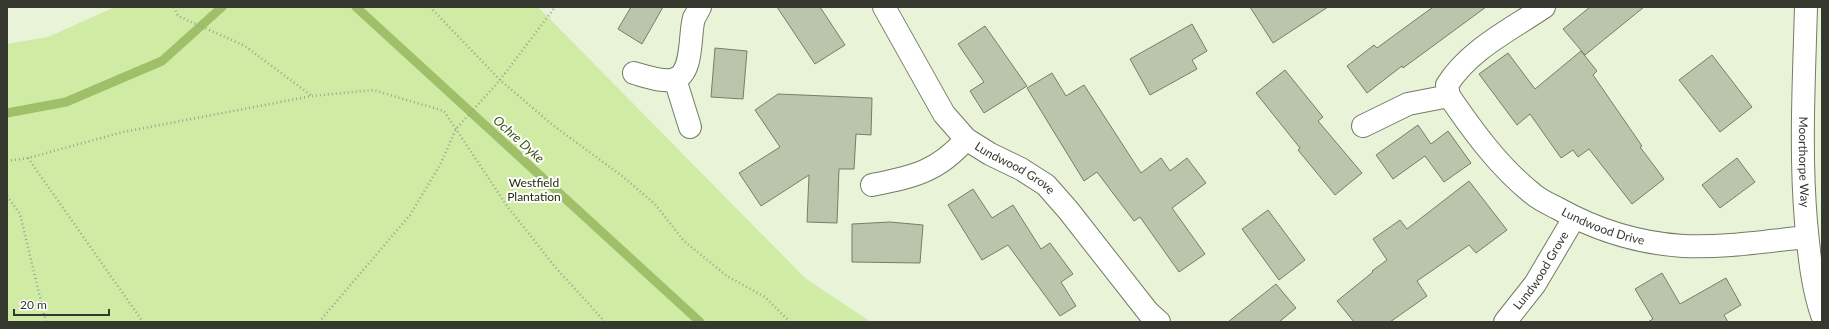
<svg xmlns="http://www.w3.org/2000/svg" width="1829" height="329" viewBox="0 0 1829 329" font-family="Lato,sans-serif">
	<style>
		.green { fill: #cfeba4 }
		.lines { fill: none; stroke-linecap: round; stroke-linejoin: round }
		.stream { stroke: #9fbf69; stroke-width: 9 }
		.building { fill: #bac5ab; stroke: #757f67 }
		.minor-casing { stroke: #737c64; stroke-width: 24 }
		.path { stroke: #9ca490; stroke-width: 2.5; stroke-dasharray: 1 3; stroke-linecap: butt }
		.minor { stroke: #fff; stroke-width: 22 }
		.labels { text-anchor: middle; stroke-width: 4; stroke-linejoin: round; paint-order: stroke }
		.street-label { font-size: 12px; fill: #34382e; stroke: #fff }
		.park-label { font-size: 12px; fill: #222e0a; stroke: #fff }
		.water-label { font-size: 13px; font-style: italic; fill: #415518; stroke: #fff }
	</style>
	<rect width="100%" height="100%" fill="#e8f3d8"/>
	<!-- green -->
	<path class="green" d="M115 7H538L805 278 871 322H7V44L48 37Z"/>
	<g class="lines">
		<!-- stream -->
		<path class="stream" d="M356 7 700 322
			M7 113 66 102 162 61 222 7"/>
	</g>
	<!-- building -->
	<path class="building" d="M631 7H663L642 44 618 29Z
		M777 7H820L845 45 815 64Z
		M1250 7H1328L1273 43Z
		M1433 7H1486L1403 68 1402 66 1367 93 1347 66 1374 45 1377 48Z
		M1590 7H1644L1585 55 1563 29Z
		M1192 24 1207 51 1192 60 1197 69 1150 95 1130 59Z
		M985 26 1027 86 984 113 970 91 984 82 958 44Z
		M715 48 747 51 743 99 711 97Z
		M1581 51 1597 71 1593 75 1642 146 1640 147 1664 179 1632 204 1589 149 1578 157 1573 150 1561 158 1530 114 1517 125 1479 74 1508 53 1535 89Z
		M1712 55 1752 107 1720 132 1679 80Z
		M1285 70 1323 117 1318 121 1362 173 1335 195 1298 150 1300 148 1256 93Z
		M1052 73 1066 96 1084 85 1141 173 1161 158 1170 171 1187 158 1206 183 1172 208 1205 254 1179 272 1140 217 1134 221 1097 172 1084 181 1027 88Z
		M778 94 872 98 871 135 856 134 854 169H839L837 223 807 222 809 175 761 206 739 173 780 147 755 110Z
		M1418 125 1431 144 1448 131 1471 163 1444 182 1425 156 1393 179 1376 155Z
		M1737 158 1755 182 1720 208 1702 185Z
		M1469 181 1507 230 1476 253 1469 245 1417 281 1427 296 1390 322H1354L1337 301 1373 272 1372 271 1387 260 1373 239 1400 220 1407 229Z
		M973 189 992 218 1013 205 1041 249 1050 243 1073 274 1061 282 1076 306 1060 316 1008 245 982 260 948 205Z
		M1268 210 1305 260 1279 280 1242 229Z
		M890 222 923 225 920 263 852 262V224Z
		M1662 273 1680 304 1726 278 1741 305 1724 315 1728 322H1648L1653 319 1635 289Z
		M1276 284 1296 308 1279 322H1228Z"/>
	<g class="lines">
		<defs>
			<g id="minor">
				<path id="s1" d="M884 7 944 114 966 139 990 154 1021 169 1046 185 1068 210 1148 312 1159 322"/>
				<path id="s2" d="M1544 7C1510 30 1469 50 1447 85L1449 96C1473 131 1499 167 1533 194 1540 200 1549 204 1557 208 1596 230 1638 243 1683 246 1725 248 1767 241 1807 237"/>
				<path id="s3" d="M1806 7C1804 79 1800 151 1806 222 1809 253 1812 286 1822 315"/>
				<path d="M634 73C645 76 664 83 675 79 694 72 689 34 694 18 696 15 698 11 700 7"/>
				<path d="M675 79 690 127"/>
				<path d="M1363 126 1408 104 1449 96"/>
				<path d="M872 185C912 177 938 172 966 139"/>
				<path id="s4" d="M1505 322 1535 284 1574 218"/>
			</g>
		</defs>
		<!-- minor casing -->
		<use href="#minor" class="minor-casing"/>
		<!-- path -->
		<path class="path" d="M174 7 178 16 245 46 312 96
			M430 7 500 80 554 126 622 176 655 204 684 241 727 276 765 297 790 322
			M28 158 143 322
			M7 161 28 158 123 132 312 96 373 90 444 111 507 206 556 268 605 322
			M7 196 20 214 46 322
			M319 322 410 215 440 165 456 129 500 80 555 7"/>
		<!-- minor -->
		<use href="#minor" class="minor"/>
	</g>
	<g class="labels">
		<!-- street labels -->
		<g class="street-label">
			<text dy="4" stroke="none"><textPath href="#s3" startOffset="155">Moorthorpe Way</textPath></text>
			<text dy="4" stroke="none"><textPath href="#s1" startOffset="213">Lundwood Grove</textPath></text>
			<text dy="4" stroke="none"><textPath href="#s2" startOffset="344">Lundwood Drive</textPath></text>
			<text dy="4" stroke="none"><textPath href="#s4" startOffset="63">Lundwood Grove</textPath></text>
		</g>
		<!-- park labels -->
		<g class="park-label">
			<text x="534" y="187">Westfield<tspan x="534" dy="14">Plantation</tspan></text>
		</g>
		<!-- water labels -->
		<g class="water-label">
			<text transform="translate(519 139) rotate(42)" y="5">Ochre Dyke</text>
		</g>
	</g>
	<!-- border -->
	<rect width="1829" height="329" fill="none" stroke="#34382e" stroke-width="16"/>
	<!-- scale -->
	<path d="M14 309v6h95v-6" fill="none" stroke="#34382e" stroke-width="2"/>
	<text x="20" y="309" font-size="12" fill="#34382e" stroke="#ffffff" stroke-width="3" paint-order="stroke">20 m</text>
</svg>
